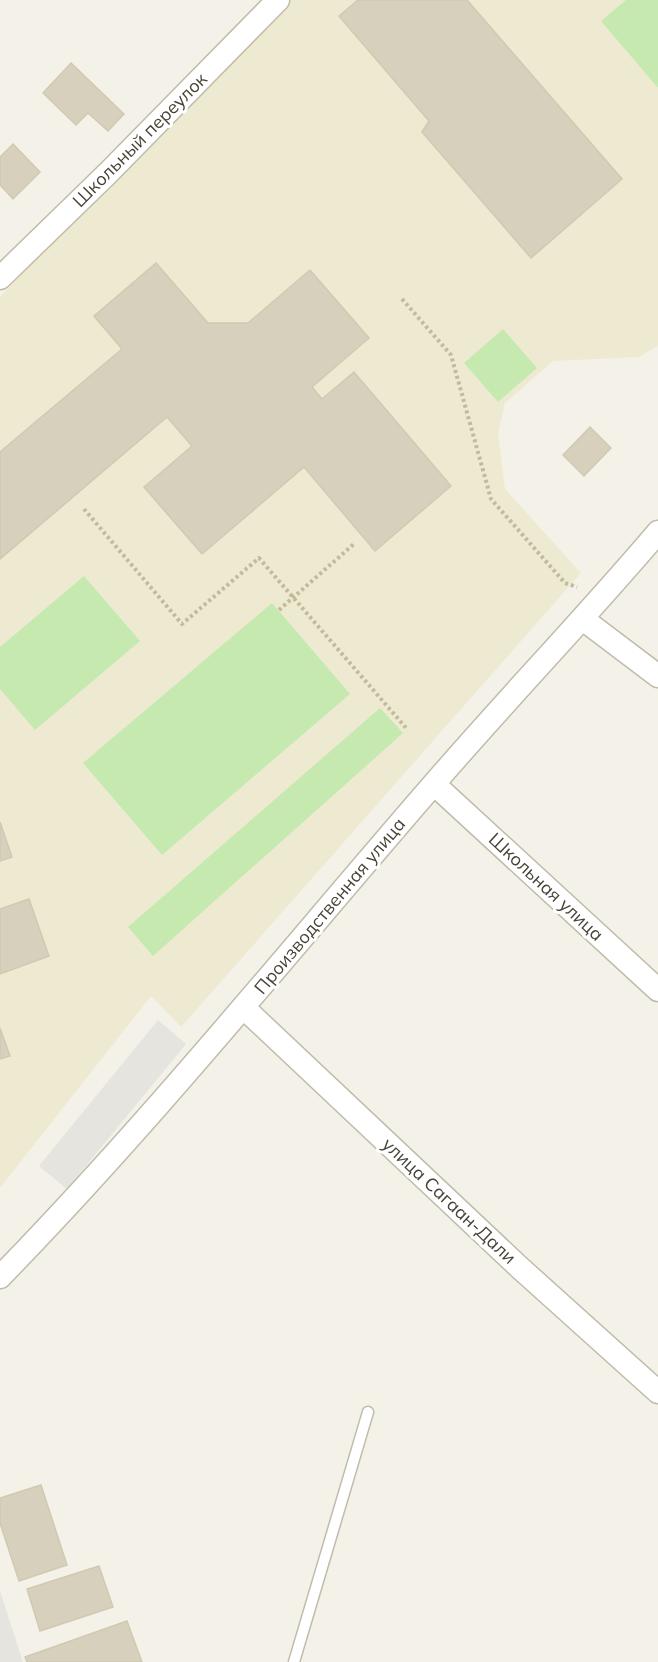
<svg xmlns="http://www.w3.org/2000/svg" width="658" height="1662" viewBox="0 0 658 1662" font-family="Mulish,sans-serif">
	<style>
		.education { fill: #edead1 }
		.green { fill: #c6e9b0 }
		.parking { fill: #e5e4df }
		.building { fill: #d6d0bd; stroke: #d1c9b0; stroke-width: 1.5 }
		.lines { fill: none; stroke-linecap: round; stroke-linejoin: round }
		.service-casing { stroke: #c0bcaa; stroke-width: 13 }
		.minor-casing { stroke: #c0bcaa; stroke-width: 25 }
		.path { stroke: #c2ba9b; stroke-width: 4; stroke-dasharray: 3 3; stroke-linecap: butt }
		.service { stroke: #fff; stroke-width: 10 }
		.minor { stroke: #fff; stroke-width: 22 }
		.labels { text-anchor: middle; stroke-width: 6; stroke-linejoin: round; paint-order: stroke }
		.street-label { font-size: 18px; fill: #474336; stroke: #fff }
	</style>
	<rect width="100%" height="100%" fill="#f4f2e8"/>
	<!-- education -->
	<path class="education" d="M285 0H658V346L639 357 553 361 505 403 498 433 505 489 581 573 181 1027 151 996 0 1188V297Z"/>
	<!-- green -->
	<path class="green" d="M626 0H658V88L601 21Z
		M503 329 537 368 498 402 464 363Z
		M84 576 140 641 35 730 0 689V647Z
		M272 603 350 694 162 855 83 763Z
		M380 708 403 733 153 956 128 927Z"/>
	<!-- parking -->
	<path class="parking" d="M158 1020 186 1044 67 1189 39 1166Z
		M0 1591 23 1662H0Z"/>
	<!-- building -->
	<path class="building" d="M358 0H467L622 179 531 258 422 132 429 121 339 16Z
		M71 63 124 114 108 131 88 113 76 125 43 93Z
		M13 144 40 172 13 199 0 185V157Z
		M156 263 208 323H248L310 270 369 338 312 387 322 399 354 372 451 486 375 551 304 467 202 554 144 487 192 446 167 417 0 559V452L122 349 94 316Z
		M590 427 611 448 584 476 563 455Z
		M0 822 12 857 0 861Z
		M29 899 49 956 0 974V909Z
		M0 1028 10 1056 0 1059Z
		M41 1485 67 1565 19 1581 0 1523V1498Z
		M99 1566 113 1607 40 1631 27 1589Z
		M127 1621 142 1662H27L25 1657Z"/>
	<g class="lines">
		<defs>
			<path id="service" d="M294 1662 368 1412"/>
			<path id="minor" d="M0 278 108 173 278 0
				M584 620 658 676
				M434 784 658 990
				M244 1008 519 1267 658 1392
				M0 1277C152 1121 289 951 432 786 506 700 585 618 658 532"/>
		</defs>
		<!-- service casing -->
		<use href="#service" class="service-casing"/>
		<!-- minor casing -->
		<use href="#minor" class="minor-casing"/>
		<!-- path -->
		<path class="path" d="M402 299 451 355 491 499 565 583 577 587
			M84 509 182 624 259 558 407 729
			M279 610 355 543"/>
		<!-- service -->
		<use href="#service" class="service"/>
		<!-- minor -->
		<use href="#minor" class="minor"/>
	</g>
	<g class="labels">
		<!-- street labels -->
		<g class="street-label">
			<text transform="translate(140 140) rotate(-45)" y="6">Школьный переулок</text>
			<text transform="translate(546 887) rotate(43)" y="6">Школьная улица</text>
			<text transform="translate(330 906) rotate(-50)" y="6">Производственная улица</text>
			<text transform="translate(449 1201) rotate(43)" y="6">улица Сагаан-Дали</text>
		</g>
	</g>
</svg>
